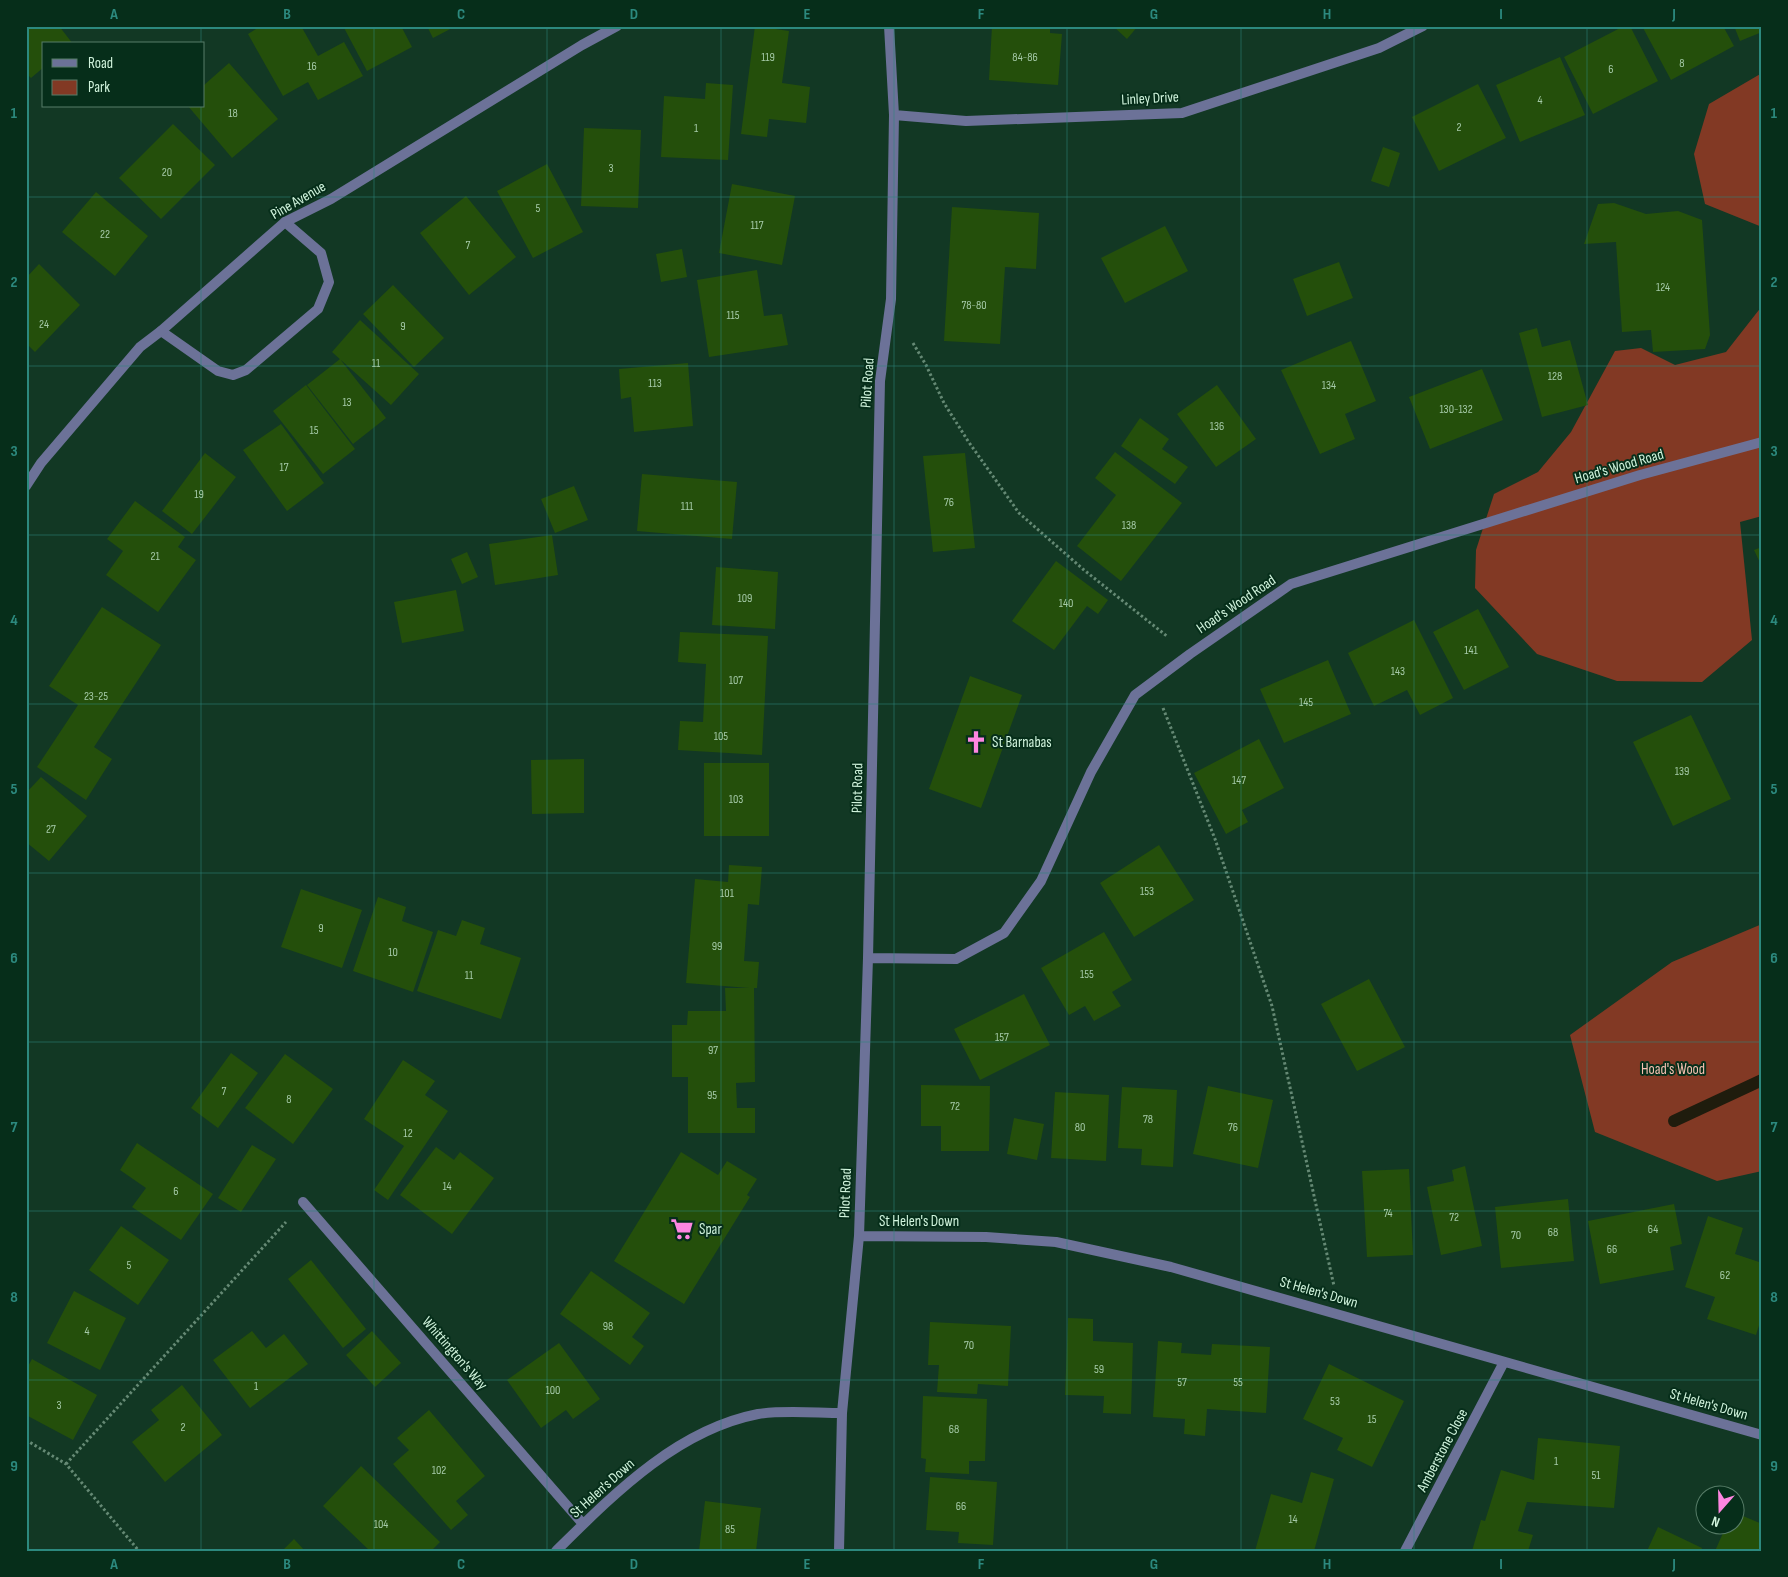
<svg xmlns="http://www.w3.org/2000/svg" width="1788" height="1577" viewBox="0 0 1788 1577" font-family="'Sofia Sans Condensed',sans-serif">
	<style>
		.green { fill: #823924 }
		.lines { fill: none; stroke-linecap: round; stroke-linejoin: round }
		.stream { stroke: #1f1c0d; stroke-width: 12 }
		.building { fill: #244f0b }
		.path { stroke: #658974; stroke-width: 3; stroke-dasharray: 2.5 2.5; stroke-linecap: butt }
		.service { stroke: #6c7298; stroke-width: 10 }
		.minor { stroke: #6c7298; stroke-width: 10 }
		.grid { fill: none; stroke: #2c897e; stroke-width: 1; stroke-opacity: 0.55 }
		.labels { text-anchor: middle; stroke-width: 4; stroke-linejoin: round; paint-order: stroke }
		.number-label { font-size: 12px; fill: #a5caa8 }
		.street-label { font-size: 15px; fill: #d0f3dc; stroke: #062e1a }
		.poi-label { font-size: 15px; fill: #d0f3dc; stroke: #062e1a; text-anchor: start }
		.park-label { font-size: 15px; fill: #f6c1b2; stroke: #062e1a }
		.neatline { fill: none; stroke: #2c897e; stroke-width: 2 }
		.grid-label { font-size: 16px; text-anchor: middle; font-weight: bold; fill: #2c897e }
	</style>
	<rect width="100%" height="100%" fill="#123824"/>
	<!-- green -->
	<path class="green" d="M1762 73V227L1705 204 1694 154 1709 104Z
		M1762 306V516L1740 522 1752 640 1702 682 1617 681 1537 654 1475 588 1476 550 1494 494 1538 472 1571 432 1615 351 1641 348 1675 365 1726 352Z
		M1762 924V1171L1717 1181 1595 1132 1570 1035 1672 962Z"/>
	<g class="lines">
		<!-- stream -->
		<path class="stream" d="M1674 1121 1762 1080"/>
	</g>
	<!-- building -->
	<path class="building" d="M26 26H59L73 44H44V67L31 78 26 73Z
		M261 26H301L318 56 344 42 363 76 318 100 308 82 283 96 248 34Z
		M343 26H401L412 47 367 71Z
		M427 26H456L433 38Z
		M755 26 789 31 782 83 810 87 806 123 769 119 767 137 741 134Z
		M992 26H1050V33L1062 34 1058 85 989 80Z
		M1113 26H1138L1127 39Z
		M1624 26H1630L1658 81 1593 114 1564 57Z
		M1642 26H1723L1734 46 1671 80Z
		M1734 26H1762V32L1740 41Z
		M1560 57 1585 115 1520 142 1496 85Z
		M229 63 278 119 232 158 188 106H204V85Z
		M706 83 733 85 728 160 661 157 664 96 705 99Z
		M1478 84 1506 138 1439 171 1412 117Z
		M173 124 215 165 161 219 119 178Z
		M584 128 641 130 638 208 581 206Z
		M1383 147 1400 153 1389 187 1371 181Z
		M547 164 583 232 533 258 497 191Z
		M732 184 795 196 782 265 719 253Z
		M96 192 148 236 115 276 62 232Z
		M466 196 516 257 469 295 420 233Z
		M1614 203 1646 214 1678 211 1702 220 1710 335 1705 349 1653 352 1651 330 1622 332 1616 242 1584 244 1598 204Z
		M952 207 1039 213 1036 269 1005 267 1000 344 944 341Z
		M1165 226 1188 271 1125 303 1101 258Z
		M682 249 687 277 661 282 656 254Z
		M1339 262 1353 298 1307 316 1293 279Z
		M39 264 80 305 35 352 26 343V278Z
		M757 270 764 316 782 314 788 345 709 357 697 280Z
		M393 285 444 338 414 367 363 314Z
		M360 320 419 374 391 405 332 352Z
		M1537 328 1542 347 1570 340 1588 405 1542 417 1519 333Z
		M1351 341 1376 401 1345 414 1355 439 1320 454 1281 370Z
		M340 359 386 418 353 444 307 385Z
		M688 363 693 426 634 432 631 397 621 399 619 369Z
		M1482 369 1503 420 1430 449 1409 397Z
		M306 385 355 449 323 474 273 411Z
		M1217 385 1256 439 1216 467 1177 414Z
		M1140 418 1169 439 1162 449 1188 467 1175 484 1121 446Z
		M281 424 324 483 287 511 243 450Z
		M1115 452 1182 503 1121 581 1077 546 1116 495 1095 478Z
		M205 453 236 477 192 534 162 511Z
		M965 453 975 548 933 552 923 456Z
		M642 474 737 482 732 539 637 531Z
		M574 486 588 520 555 533 541 499Z
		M135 501 185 537 178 547 196 560 158 612 106 575 123 551 107 539Z
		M552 535 558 575 495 585 489 544Z
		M1762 547V567L1754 550Z
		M467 552 478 577 462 584 451 559Z
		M1056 561 1108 600 1098 614 1087 606 1054 650 1012 621Z
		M716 567 778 572 775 629 712 625Z
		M456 590 464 631 402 643 394 602Z
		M102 607 161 645 94 747 112 759 86 800 37 767 78 705 49 686Z
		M1478 609 1509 667 1464 690 1433 632Z
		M1414 620 1453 698 1420 715 1407 690 1374 706 1348 653Z
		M680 632 768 636 762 755 678 750 680 721 703 722 706 664 678 662Z
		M1328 660 1351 714 1284 743 1260 689Z
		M970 676 1022 695 981 808 929 789Z
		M1691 715 1731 799 1673 826 1633 742Z
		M1259 739 1284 788 1242 810 1248 822 1226 834 1194 773Z
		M584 759V813L532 814 531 760Z
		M704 763H769V836H704Z
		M41 777 87 816 49 861 26 842V793Z
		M1159 845 1194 900 1134 937 1100 883Z
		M729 865 762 867 759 905 748 904 744 961 759 962 757 988H754L755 1082 736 1083 737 1108H755V1133H688V1077H672V1025H687L688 1011H726L725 988H749L686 983 695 879 728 882Z
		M301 889 362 910 342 968 281 947Z
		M378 897 406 907 402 921 433 932 413 992 353 971Z
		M462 920 485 928 480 944 521 958 501 1019 417 991 438 930 456 936Z
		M1104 932 1132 980 1112 992 1121 1006 1094 1021 1085 1006 1069 1015 1041 968Z
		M1369 979 1405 1047 1357 1071 1321 1004Z
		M1024 994 1050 1045 980 1080 954 1029Z
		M231 1053 258 1073 218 1128 191 1108Z
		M285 1054 333 1089 293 1144 245 1108Z
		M403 1060 435 1081 425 1095 448 1111 388 1200 374 1190 404 1146 364 1119Z
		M921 1085 990 1086 989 1151H941V1126H921Z
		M1208 1086 1273 1100 1258 1168 1193 1154Z
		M1122 1087 1177 1090 1173 1167 1141 1165 1142 1149 1118 1148Z
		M1055 1092 1109 1095 1106 1161 1051 1158Z
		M1014 1118 1044 1124 1037 1160 1007 1154Z
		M137 1143 213 1194 181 1240 132 1207 146 1188 120 1170Z
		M252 1145 276 1159 241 1212 218 1198Z
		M436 1147 454 1160 460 1152 494 1178 452 1234 400 1195Z
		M681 1152 718 1175 727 1161 757 1179 747 1195 750 1197 684 1304 614 1261Z
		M1465 1166 1482 1246 1441 1255 1427 1187 1454 1181 1452 1170Z
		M1409 1169 1413 1255 1367 1257 1362 1171Z
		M1568 1199 1574 1261 1501 1268 1495 1207Z
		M1674 1204 1682 1244 1670 1247 1674 1270 1600 1284 1588 1221Z
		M1708 1216 1743 1228 1735 1254 1762 1263V1316L1756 1335 1707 1319 1715 1297 1685 1287Z
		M121 1226 169 1260 138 1305 89 1270Z
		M311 1260 366 1329 343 1348 288 1279Z
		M591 1271 650 1313 632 1337 644 1346 630 1365 560 1314Z
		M74 1291 126 1318 100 1370 47 1343Z
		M1068 1318 1093 1319V1341L1133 1343 1131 1414 1103 1413 1104 1396 1065 1395Z
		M930 1322 1011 1326 1008 1386 978 1384 977 1394 937 1392 939 1365H928Z
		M252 1331 266 1348 284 1334 308 1364 250 1408 213 1360Z
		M372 1331 401 1363 375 1387 346 1355Z
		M1158 1341 1182 1343 1181 1353 1211 1355 1212 1344 1270 1347 1266 1413 1207 1409 1205 1436 1184 1434 1185 1419 1153 1417Z
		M559 1343 600 1399 573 1419 566 1410 541 1428 507 1380Z
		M32 1359 97 1395 73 1440 26 1415V1370Z
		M1329 1364 1404 1401 1372 1467 1337 1450 1343 1438 1303 1419Z
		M182 1385 222 1435 165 1482 132 1442 159 1420 151 1410Z
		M923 1396 987 1399 985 1461H969V1474L925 1472 926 1459 921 1458Z
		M429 1410 485 1476 456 1501 468 1515 451 1530 393 1464 409 1450 397 1438Z
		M1538 1438 1620 1446 1614 1508 1527 1502 1518 1531 1533 1535 1528 1551H1472L1481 1520 1485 1521 1501 1470 1534 1480Z
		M361 1466 440 1542 431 1551H370L323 1506Z
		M1311 1472 1334 1479 1314 1551H1255L1271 1494 1302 1503Z
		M930 1477 997 1482 993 1545 958 1543 959 1532 926 1530Z
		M705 1501 761 1508 756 1551H699Z
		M1736 1513 1762 1524V1551H1715L1727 1524H1736Z
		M1658 1527 1702 1548 1701 1551H1647Z
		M294 1539 305 1551H282Z"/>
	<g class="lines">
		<!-- path -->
		<path class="path" d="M913 343 926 365 944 403 968 441 1019 513 1084 570 1168 637
			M1163 708 1215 839 1272 1006 1334 1286
			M26 1440 66 1464 139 1551
			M66 1464 286 1222"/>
		<!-- service -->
		<path class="service" d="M161 331 218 371 233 375 246 370 318 309 329 282 321 253 285 222"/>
		<!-- minor -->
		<path class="minor" d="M894 115 966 121 1182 113 1379 48 1423 26
			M26 486 41 463 140 347 161 331 285 222 331 199 582 45 617 26
			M868 958 956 959 1004 933 1041 881 1091 772 1135 695 1190 654 1291 584 1640 475 1762 442
			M303 1202 583 1524
			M859 1236 986 1237 1056 1242 1171 1267 1762 1435
			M556 1551C613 1495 676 1430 758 1414 781 1410 817 1413 842 1413
			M839 1551 842 1413 859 1236 868 958 880 381 891 299 894 115 889 26
			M1405 1551 1504 1362"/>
	</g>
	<!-- grid -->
	<path class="grid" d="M201 26V44M374 26V1551M547 26V1551M721 26V1551M894 26V1551M1067 26V1551M1241 26V1551M1414 26V1551M1587 26V1551M201 106V1551M26 197H1762M26 366H1762M26 535H1762M26 704H1762M26 873H1762M26 1042H1762M26 1211H1762M26 1380H1762"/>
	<!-- icons -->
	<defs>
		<symbol id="church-bare" viewBox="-9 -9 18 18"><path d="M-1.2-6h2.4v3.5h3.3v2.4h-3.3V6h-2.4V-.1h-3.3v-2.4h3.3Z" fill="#fe86e1" stroke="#062e1a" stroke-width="2.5" paint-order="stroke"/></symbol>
		<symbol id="supermarket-bare" viewBox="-9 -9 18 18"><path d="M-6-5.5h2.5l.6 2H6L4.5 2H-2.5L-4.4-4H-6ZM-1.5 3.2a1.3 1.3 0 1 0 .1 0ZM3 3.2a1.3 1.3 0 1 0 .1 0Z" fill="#fe86e1" stroke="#062e1a" stroke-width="2.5" paint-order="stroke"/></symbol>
	</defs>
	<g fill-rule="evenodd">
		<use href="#church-bare" x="960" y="726" width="32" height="32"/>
		<use href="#supermarket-bare" x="666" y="1213" width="32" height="32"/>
	</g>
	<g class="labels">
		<!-- number labels -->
		<g class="number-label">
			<text x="768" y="61">119</text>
			<text x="1025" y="61">84-86</text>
			<text x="1682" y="67">8</text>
			<text x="312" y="70">16</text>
			<text x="1611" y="73">6</text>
			<text x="1540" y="104">4</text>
			<text x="233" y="117">18</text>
			<text x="1459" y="131">2</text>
			<text x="696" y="132">1</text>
			<text x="611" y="172">3</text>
			<text x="167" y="176">20</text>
			<text x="538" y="212">5</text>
			<text x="757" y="229">117</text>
			<text x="105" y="238">22</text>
			<text x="468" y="249">7</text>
			<text x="1663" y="291">124</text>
			<text x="974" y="309">78-80</text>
			<text x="733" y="319">115</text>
			<text x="44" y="328">24</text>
			<text x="403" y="330">9</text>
			<text x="376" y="367">11</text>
			<text x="1555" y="380">128</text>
			<text x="655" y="387">113</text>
			<text x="1329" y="389">134</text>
			<text x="347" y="406">13</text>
			<text x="1456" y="413">130-132</text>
			<text x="1217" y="430">136</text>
			<text x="314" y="434">15</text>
			<text x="284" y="471">17</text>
			<text x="199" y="498">19</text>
			<text x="949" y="506">76</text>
			<text x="687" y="510">111</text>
			<text x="1129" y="529">138</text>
			<text x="155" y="560">21</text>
			<text x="745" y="602">109</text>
			<text x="1066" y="607">140</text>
			<text x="1471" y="654">141</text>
			<text x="1398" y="675">143</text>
			<text x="736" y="684">107</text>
			<text x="96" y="700">23-25</text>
			<text x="1306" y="706">145</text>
			<text x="721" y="740">105</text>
			<text x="1682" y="775">139</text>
			<text x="1239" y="784">147</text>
			<text x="736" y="803">103</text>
			<text x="51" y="833">27</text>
			<text x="1147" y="895">153</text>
			<text x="727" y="897">101</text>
			<text x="321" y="932">9</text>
			<text x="717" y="950">99</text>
			<text x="393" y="956">10</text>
			<text x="1087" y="978">155</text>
			<text x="469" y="979">11</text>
			<text x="1002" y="1041">157</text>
			<text x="713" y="1054">97</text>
			<text x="224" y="1095">7</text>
			<text x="712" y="1099">95</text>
			<text x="289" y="1103">8</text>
			<text x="955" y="1110">72</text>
			<text x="1148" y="1123">78</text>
			<text x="1080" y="1131">80</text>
			<text x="1233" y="1131">76</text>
			<text x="408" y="1137">12</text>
			<text x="447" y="1190">14</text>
			<text x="176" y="1195">6</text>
			<text x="1388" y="1217">74</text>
			<text x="1454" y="1221">72</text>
			<text x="1653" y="1233">64</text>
			<text x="1553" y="1236">68</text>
			<text x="1516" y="1239">70</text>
			<text x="1612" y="1253">66</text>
			<text x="129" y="1269">5</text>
			<text x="1725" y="1279">62</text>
			<text x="608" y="1330">98</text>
			<text x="87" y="1335">4</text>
			<text x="969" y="1349">70</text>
			<text x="1099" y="1373">59</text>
			<text x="1182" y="1386">57</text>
			<text x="1238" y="1386">55</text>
			<text x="256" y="1390">1</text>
			<text x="553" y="1394">100</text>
			<text x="1335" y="1405">53</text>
			<text x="59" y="1409">3</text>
			<text x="1372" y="1423">15</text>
			<text x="183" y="1431">2</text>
			<text x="954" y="1433">68</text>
			<text x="1556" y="1465">1</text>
			<text x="439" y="1474">102</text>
			<text x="1596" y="1479">51</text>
			<text x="961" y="1510">66</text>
			<text x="1293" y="1523">14</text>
			<text x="381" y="1528">104</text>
			<text x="730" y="1533">85</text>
		</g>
		<!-- street labels -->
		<g class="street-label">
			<text transform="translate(1150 98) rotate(-3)" y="5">Linley Drive</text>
			<text transform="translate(298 200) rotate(-30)" y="5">Pine Avenue</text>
			<text transform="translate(867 383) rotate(-86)" y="5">Pilot Road</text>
			<text transform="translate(1619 466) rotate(-16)" y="5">Hoad's Wood Road</text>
			<text transform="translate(1236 604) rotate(-34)" y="5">Hoad's Wood Road</text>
			<text transform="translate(857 788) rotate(-89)" y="5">Pilot Road</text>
			<text transform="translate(845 1193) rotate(-88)" y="5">Pilot Road</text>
			<text x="919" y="1226">St Helen's Down</text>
			<text transform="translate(1319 1292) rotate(16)" y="5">St Helen's Down</text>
			<text transform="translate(455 1353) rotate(49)" y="5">Whittington's Way</text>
			<text transform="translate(1709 1404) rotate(16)" y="5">St Helen's Down</text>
			<text transform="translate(1442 1450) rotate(-62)" y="5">Amberstone Close</text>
			<text transform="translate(602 1488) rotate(-42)" y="5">St Helen's Down</text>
		</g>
		<!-- poi labels -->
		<g class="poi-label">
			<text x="992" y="747">St Barnabas</text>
			<text x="699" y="1234">Spar</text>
		</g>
		<!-- park labels -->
		<g class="park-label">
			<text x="1673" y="1074">Hoad's Wood</text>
		</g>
	</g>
	<!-- border -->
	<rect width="1788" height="1577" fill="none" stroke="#062e1a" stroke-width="55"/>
	<!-- legend -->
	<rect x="42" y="42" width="162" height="65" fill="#062e1a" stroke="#577d68"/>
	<rect x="52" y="59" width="25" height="8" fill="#6c7298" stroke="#577d68"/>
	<text x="88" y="68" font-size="15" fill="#d0f3dc">Road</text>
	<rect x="52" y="80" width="25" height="15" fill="#823924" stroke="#577d68"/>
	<text x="88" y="92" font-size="15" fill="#d0f3dc">Park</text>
	<!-- north arrow -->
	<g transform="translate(1720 1510) rotate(200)"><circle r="24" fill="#062e1a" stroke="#577d68"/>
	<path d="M0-4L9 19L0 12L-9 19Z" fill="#fe86e1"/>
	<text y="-8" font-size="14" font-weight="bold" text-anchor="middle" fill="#d0f3dc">N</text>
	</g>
	<rect x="28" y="28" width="1732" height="1522" class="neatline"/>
	<g class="grid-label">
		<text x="114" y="19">A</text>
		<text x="287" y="19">B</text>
		<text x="461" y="19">C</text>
		<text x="634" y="19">D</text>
		<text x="807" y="19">E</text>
		<text x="981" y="19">F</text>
		<text x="1154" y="19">G</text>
		<text x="1327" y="19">H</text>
		<text x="1501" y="19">I</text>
		<text x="1674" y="19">J</text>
		<text x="14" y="118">1</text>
		<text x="1774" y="118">1</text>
		<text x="14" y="287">2</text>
		<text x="1774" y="287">2</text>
		<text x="14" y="456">3</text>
		<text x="1774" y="456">3</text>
		<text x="14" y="625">4</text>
		<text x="1774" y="625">4</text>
		<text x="14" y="794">5</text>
		<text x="1774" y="794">5</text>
		<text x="14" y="963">6</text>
		<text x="1774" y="963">6</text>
		<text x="14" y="1132">7</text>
		<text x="1774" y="1132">7</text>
		<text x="14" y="1302">8</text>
		<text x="1774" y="1302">8</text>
		<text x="14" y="1471">9</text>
		<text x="1774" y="1471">9</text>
		<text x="114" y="1569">A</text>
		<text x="287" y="1569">B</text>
		<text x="461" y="1569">C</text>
		<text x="634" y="1569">D</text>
		<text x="807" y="1569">E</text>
		<text x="981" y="1569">F</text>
		<text x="1154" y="1569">G</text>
		<text x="1327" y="1569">H</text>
		<text x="1501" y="1569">I</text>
		<text x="1674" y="1569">J</text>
	</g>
</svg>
